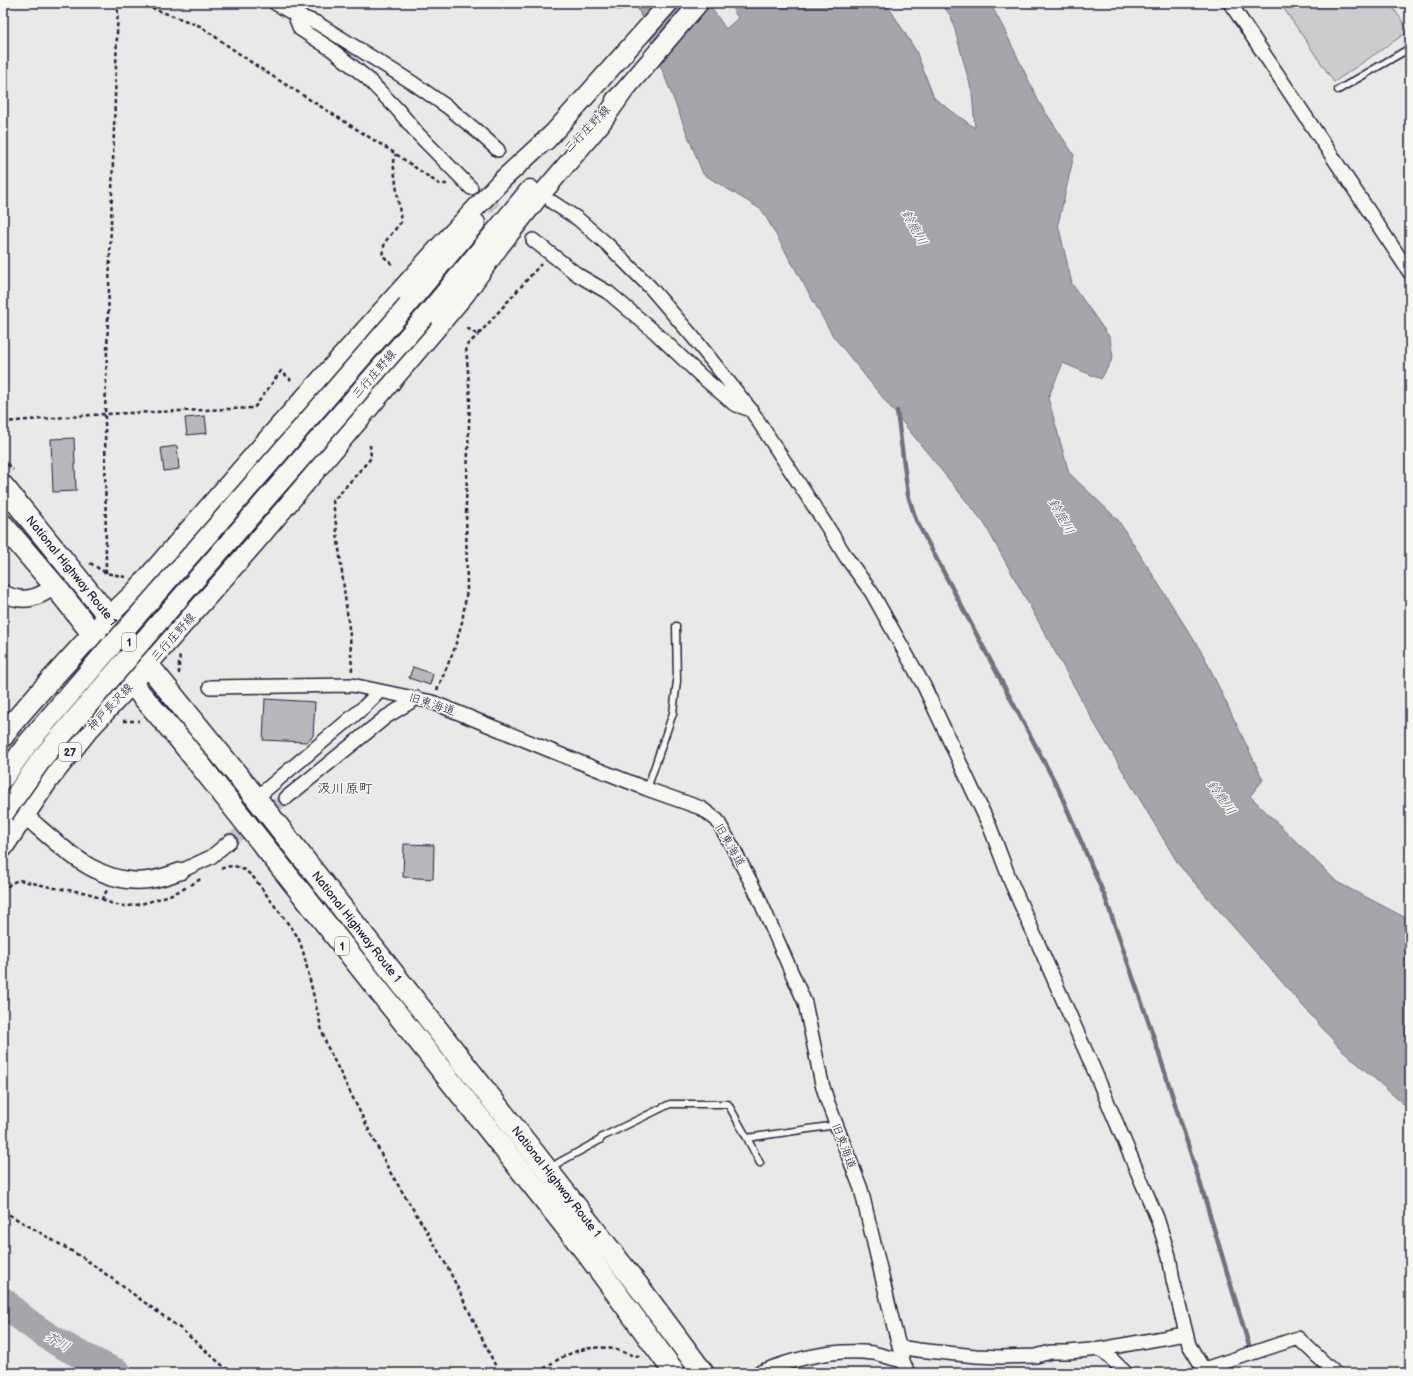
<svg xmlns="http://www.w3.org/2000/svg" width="1413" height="1376" viewBox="0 0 1413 1376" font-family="'Balsamiq Sans','Klee One',sans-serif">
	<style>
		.green { fill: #ccccce; stroke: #777784 }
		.water { fill: #a5a5ac; stroke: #71717f }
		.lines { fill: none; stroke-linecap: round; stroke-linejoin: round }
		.stream { stroke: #71717f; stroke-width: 4.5 }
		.river { stroke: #a5a5ac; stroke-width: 28 }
		.building { fill: #b8b8bc; stroke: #22223b }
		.minor-tunnel { stroke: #c1c1c5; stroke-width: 13; stroke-dasharray: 13 6; stroke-linecap: butt }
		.service-casing { stroke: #22223b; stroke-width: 9 }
		.minor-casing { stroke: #22223b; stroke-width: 16 }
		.tertiary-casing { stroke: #22223b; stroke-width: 19 }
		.secondary-casing { stroke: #22223b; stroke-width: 21 }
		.primary-casing { stroke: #22223b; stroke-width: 23 }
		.trunk-casing { stroke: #22223b; stroke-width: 24 }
		.path { stroke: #22223b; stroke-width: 2.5; stroke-dasharray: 4 3; stroke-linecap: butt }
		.service { stroke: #f6f6f2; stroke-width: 6 }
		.minor { stroke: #f6f6f2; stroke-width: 13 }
		.tertiary { stroke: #f6f6f2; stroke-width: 16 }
		.secondary { stroke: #f6f6f2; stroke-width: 18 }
		.primary { stroke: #f6f6f2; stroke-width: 20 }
		.trunk { stroke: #f6f6f2; stroke-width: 21 }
		.secondary-bridge-casing { stroke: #22223b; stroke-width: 21; stroke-linecap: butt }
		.primary-bridge-casing { stroke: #22223b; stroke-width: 23; stroke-linecap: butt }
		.secondary-bridge { stroke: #f6f6f2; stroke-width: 18 }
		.primary-bridge { stroke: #f6f6f2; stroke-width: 20 }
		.labels { text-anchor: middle; stroke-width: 3; stroke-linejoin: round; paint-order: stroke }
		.shield { fill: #f6f6f2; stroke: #626272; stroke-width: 1 }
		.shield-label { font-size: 11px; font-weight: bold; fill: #22223b }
		.street-label { font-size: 12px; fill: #22223b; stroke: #f6f6f2 }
		.water-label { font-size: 13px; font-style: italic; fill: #565668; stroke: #f6f6f2 }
		.quarter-label { font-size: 14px; fill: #22223b; stroke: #f6f6f2 }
	</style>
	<rect width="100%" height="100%" fill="#e9e9e7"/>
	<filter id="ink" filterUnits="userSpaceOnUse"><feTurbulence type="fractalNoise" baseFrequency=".025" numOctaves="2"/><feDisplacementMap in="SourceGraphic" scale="8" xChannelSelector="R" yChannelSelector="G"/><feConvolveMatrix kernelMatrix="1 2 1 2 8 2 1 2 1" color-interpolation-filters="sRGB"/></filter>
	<g filter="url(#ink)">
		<!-- green -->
		<path class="green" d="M1280 3H1390L1409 31 1334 82Z"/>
		<!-- water -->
		<path class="water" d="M607 3H708L726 29 738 18 729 3H885L890 9 916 51 934 98 975 128 972 92 951 16 940 3H990L1002 25 1040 104 1074 155 1058 224 1072 284 1110 338 1113 358 1101 379 1063 363 1048 398 1069 473 1118 520 1204 656 1263 780 1250 796 1337 882 1410 920V1110L1339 1047 1179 865 1096 726 984 523 833 336 762 210 703 174 637 6 618 10Z"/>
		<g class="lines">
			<!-- stream -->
			<path class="stream" d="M897 411 908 495 916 520 1058 788 1105 897 1153 1035 1202 1189 1251 1352"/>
			<!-- river -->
			<path class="river" d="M3 1301C35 1333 77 1354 118 1373"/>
		</g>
		<!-- building -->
		<path class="building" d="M205 416 207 433 187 435 185 418Z
			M74 438 76 491 53 492 51 439Z
			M177 446 179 469 164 471 161 448Z
			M413 667 433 674 430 685 409 678Z
			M265 699 315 702 313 736 306 742 263 740Z
			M404 844 434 845 433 879 403 877Z"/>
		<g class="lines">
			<!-- minor-tunnel -->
			<path class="minor-tunnel" d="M471 188 533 240
				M230 841 286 798"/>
			<defs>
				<path id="service" d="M1338 90 1410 48
					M647 789 673 713 677 681 676 626
					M747 1138 760 1163
					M551 1169 558 1163 600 1140 602 1137 670 1104H728L747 1138 836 1125"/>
				<path id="minor" d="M275 3 294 14 317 23 413 83 449 108 478 132 498 150
					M1230 3 1410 273
					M294 14 300 29 331 49 367 78 397 109 418 134 471 188
					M552 202 578 219 607 244 650 287 693 337 751 410 830 531 846 557 872 593 924 686 990 827 1010 880 1094 1070 1157 1218 1169 1256 1173 1280 1189 1345 1206 1373
					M533 240 578 275 609 293 656 333 700 375 734 404 751 410
					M210 687 352 685 432 702 554 752 647 789 701 808 717 820 733 848 758 896 805 1003 822 1084 828 1103 861 1189 894 1327 903 1361 908 1373
					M256 798 364 707 380 691
					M286 798 386 717 417 698
					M181 871 211 857 230 841
					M899 1347 918 1350 976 1356 1001 1357 1036 1356 1051 1352H1068L1101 1349 1185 1334
					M1101 1349 1126 1373
					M1204 1369 1298 1338 1335 1373
					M758 1373C793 1359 835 1348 873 1353 883 1355 893 1359 903 1361"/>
				<path id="tertiary" d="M3 593C23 604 38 598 55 586
					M24 815C59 844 98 887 148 880 159 879 170 875 181 871"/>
				<path id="secondary" d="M615 100 624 91 699 3
					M546 141 669 3
					M407 306 476 223
					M425 316 530 189
					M108 617 136 590 276 429 438 248 502 180 553 133
					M148 665 256 542 465 295 500 246 539 197 600 125 624 91"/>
				<path id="primary" d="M3 737 10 726 37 695 108 617
					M3 847 48 780 87 731 148 665"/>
				<g id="trunk">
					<path id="s1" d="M3 486 256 798 639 1287 703 1373"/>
					<path d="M3 525 55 586 131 683 181 741 589 1256 675 1373"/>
				</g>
			</defs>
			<!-- service casing -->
			<use href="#service" class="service-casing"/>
			<!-- minor casing -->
			<use href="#minor" class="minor-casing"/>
			<!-- tertiary casing -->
			<use href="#tertiary" class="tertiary-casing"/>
			<!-- secondary casing -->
			<use href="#secondary" class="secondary-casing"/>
			<!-- primary casing -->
			<use href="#primary" class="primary-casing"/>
			<!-- trunk casing -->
			<use href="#trunk" class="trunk-casing"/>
			<!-- path -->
			<path class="path" d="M138 3 200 26 258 67 396 154 439 184H447
				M392 264 382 255 385 242 401 222 393 161 396 154
				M467 328 478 335 541 264
				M3 422 105 414 254 408 281 371 291 380
				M3 459 13 470
				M90 563 106 573 126 577
				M106 573 105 414 118 3
				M352 671 350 636 333 501 371 458 370 445
				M179 674V664L180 655
				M437 690 454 650 462 622 467 590 466 503 470 398 466 346 478 335
				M123 721H139
				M221 869C234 862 245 869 254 878L298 937 303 951 322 1031 327 1046 390 1172 426 1230 448 1268 499 1373
				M191 885 202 878
				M3 892 11 883 19 880 55 888 88 893 102 899 107 890
				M102 899C109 903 115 905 123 906 138 907 173 895 187 887
				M3 1211 85 1259 181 1329 231 1373
				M538 1373C560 1356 585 1343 613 1349 622 1351 631 1356 640 1356"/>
			<!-- service -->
			<use href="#service" class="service"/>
			<!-- minor -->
			<use href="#minor" class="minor"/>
			<!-- tertiary -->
			<use href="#tertiary" class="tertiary"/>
			<!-- secondary -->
			<use href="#secondary" class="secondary"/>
			<!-- primary -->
			<use href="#primary" class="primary"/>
			<!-- trunk -->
			<use href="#trunk" class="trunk"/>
			<defs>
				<path id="secondary-bridge" d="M111 646 210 533 407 306
					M127 659 425 316"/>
				<path id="primary-bridge" d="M3 778 28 743 111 646
					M3 814 43 757 127 659"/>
			</defs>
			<!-- secondary-bridge casing -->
			<use href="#secondary-bridge" class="secondary-bridge-casing"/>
			<!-- primary-bridge casing -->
			<use href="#primary-bridge" class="primary-bridge-casing"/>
			<!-- secondary-bridge -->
			<use href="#secondary-bridge" class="secondary-bridge"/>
			<!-- primary-bridge -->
			<use href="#primary-bridge" class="primary-bridge"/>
		</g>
	</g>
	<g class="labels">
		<!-- shield labels -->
		<g class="shield">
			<rect x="122" y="633" width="14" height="18" rx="3"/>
			<rect x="59" y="743" width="22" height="18" rx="3"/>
			<rect x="335" y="937" width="14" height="18" rx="3"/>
		</g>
		<g class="shield-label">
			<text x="129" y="646">1</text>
			<text x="70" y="756">27</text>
			<text x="342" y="950">1</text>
		</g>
		<!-- street labels -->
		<g class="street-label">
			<text transform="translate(587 129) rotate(-46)" y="4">三行庄野線</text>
			<text transform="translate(374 374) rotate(-49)" y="4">三行庄野線</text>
			<text dy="4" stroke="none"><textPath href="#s1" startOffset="109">National Highway Route 1</textPath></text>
			<text transform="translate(173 637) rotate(-48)" y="4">三行庄野線</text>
			<text transform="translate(432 704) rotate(18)" y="4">旧東海道</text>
			<text transform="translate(110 707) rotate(-47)" y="4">神戸長沢線</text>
			<text transform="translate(730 845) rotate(60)" y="4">旧東海道</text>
			<text dy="4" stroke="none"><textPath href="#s1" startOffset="565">National Highway Route 1</textPath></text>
			<text transform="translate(844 1146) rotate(69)" y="4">旧東海道</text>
			<text dy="4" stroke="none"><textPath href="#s1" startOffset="889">National Highway Route 1</textPath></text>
		</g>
		<!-- water labels -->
		<g class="water-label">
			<text transform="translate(915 227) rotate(62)" y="5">鈴鹿川</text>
			<text transform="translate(1062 516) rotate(61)" y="5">鈴鹿川</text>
			<text transform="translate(1222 797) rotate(55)" y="5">鈴鹿川</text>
			<text transform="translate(58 1341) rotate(30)" y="5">芥川</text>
		</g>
		<!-- quarter labels -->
		<g class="quarter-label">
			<text x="345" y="793">汲川原町</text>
		</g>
	</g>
	<!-- margin -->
	<rect width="1413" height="1376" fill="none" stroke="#f6f6f2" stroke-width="16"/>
	<rect x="8" y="8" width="1397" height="1360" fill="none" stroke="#22223b" stroke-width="1.5" filter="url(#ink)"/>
</svg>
